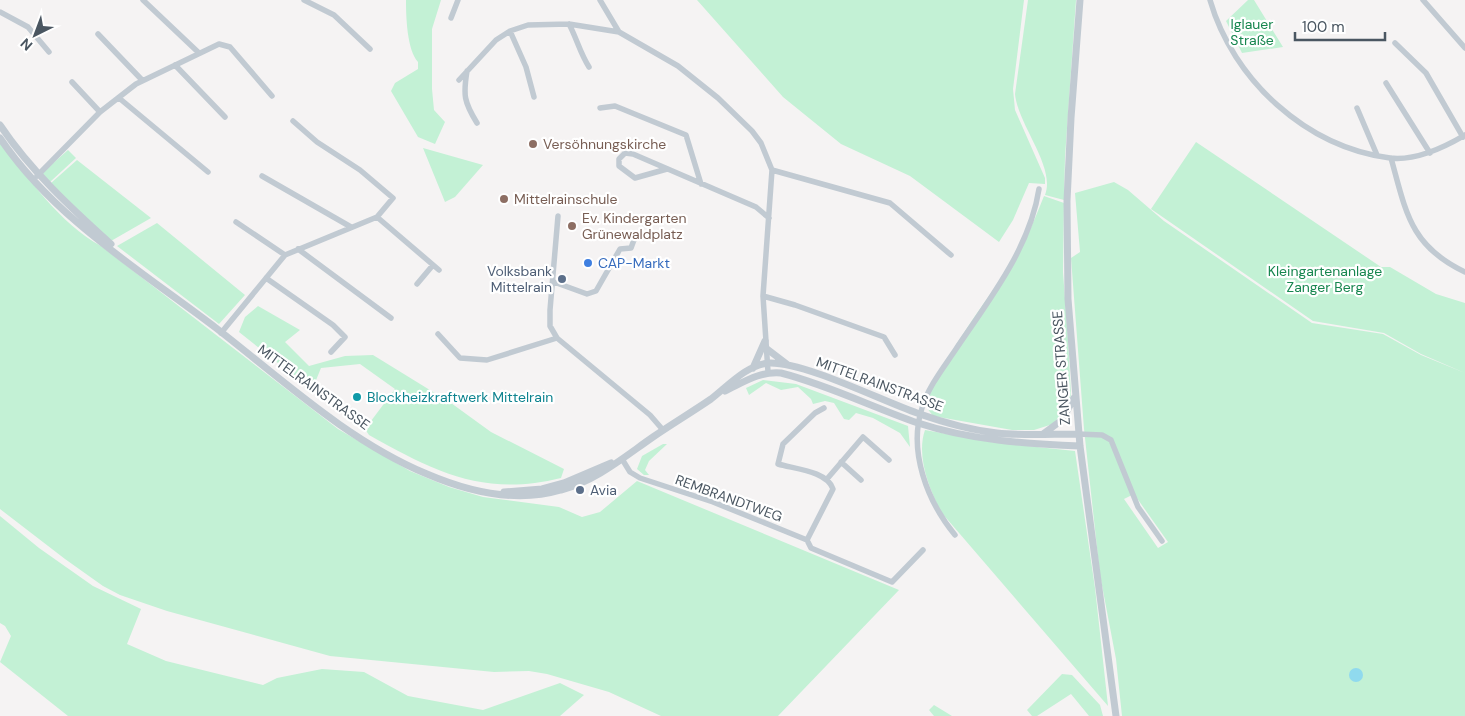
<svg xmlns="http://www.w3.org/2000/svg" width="1465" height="716" viewBox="0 0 1465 716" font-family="'DM Sans',sans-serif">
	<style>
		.green { fill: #c3f1d5; fill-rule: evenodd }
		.water { fill: #90daee }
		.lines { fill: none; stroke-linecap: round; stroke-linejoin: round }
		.minor { stroke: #c1cad2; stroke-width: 5.5 }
		.tertiary { stroke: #c1cad2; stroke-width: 7 }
		.education-dot { fill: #8d6e63; stroke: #fff; stroke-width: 2 }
		.shop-dot { fill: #3f7fe0; stroke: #fff; stroke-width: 2 }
		.service-dot { fill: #5c6f8a; stroke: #fff; stroke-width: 2 }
		.culture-dot { fill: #0f9aa8; stroke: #fff; stroke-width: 2 }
		.labels { text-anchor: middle; stroke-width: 4.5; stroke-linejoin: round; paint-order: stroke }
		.park-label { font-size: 14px; fill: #17864f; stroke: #fff }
		.education-label { font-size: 14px; fill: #785e54; stroke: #fff; text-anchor: start }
		.shop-label { font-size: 14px; fill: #366cbe; stroke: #fff; text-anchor: start }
		.service-label { font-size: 14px; fill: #4e5e75; stroke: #fff; text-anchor: end }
		.street-label { font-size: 14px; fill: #4a5661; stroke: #fff }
		.culture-label { font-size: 14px; fill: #0d838f; stroke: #fff; text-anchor: start }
	</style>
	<rect width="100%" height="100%" fill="#f5f3f3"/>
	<!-- green -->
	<path class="green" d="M406 0H441L432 29V89L434 110 445 122 435 144 418 137 391 91 395 83 418 69V62C407 50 406 17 406 0Z
		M697 0H1024L1013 89 1015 110 1045 178V184L1029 183 1013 220 999 242 910 176 841 144 783 97Z
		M1028 0H1076L1065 157 1064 200 1045 195C1056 167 1018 125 1015 94Z
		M1248 0H1254L1283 47 1242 53 1226 21Z
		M1196 142 1381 267H1390L1436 294 1465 303V373L1421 354 1384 333 1313 321 1151 209Z
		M0 143C30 179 59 223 101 246L338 429 410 471 449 487 483 497 559 507 582 517 600 512 637 481 899 590 778 716H661L609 692 547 674 529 671 494 672 330 656 167 611 120 595 103 586 65 559 0 509Z
		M423 148 483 165 455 197 445 202Z
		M68 150 76 158 50 182 42 173Z
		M77 160 151 218 111 241 68 202 51 183Z
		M1114 182 1128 190 1164 221 1312 323 1383 334 1421 355 1465 373V716H1122L1116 659 1100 575 1084 429 1071 258 1080 252 1075 193ZM1134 494 1168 542 1158 548 1124 499Z
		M1044 196 1064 203 1063 272 1068 339 1071 394 1069 405 1053 424 1034 430H1012L933 416 927 408C927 377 997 287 1017 255 1028 236 1036 216 1044 196Z
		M157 223 245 295 219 324 117 246Z
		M258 306 300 330 285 342 309 366 345 356 373 355 451 403 491 432 564 469 561 478C484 497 435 472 369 435L365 429 395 389 360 364 321 368 312 390 239 332 245 317Z
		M763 380 796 384 908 426 910 447 900 433 873 418 856 413 849 420 844 419 834 403 825 401 813 404 811 399 798 387 781 390 766 383 749 395 746 388Z
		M925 430 991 442 1075 451 1095 588 1108 706 941 512C929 488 916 456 925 430Z
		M663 444H667L649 461 645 470 649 475H644L637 469 642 456Z
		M0 516 39 548 93 586 141 609 127 644 166 661 263 685 277 678 322 669 364 672 408 696 483 710 560 683 584 695 560 716H68L0 662 11 636 5 626 0 623Z
		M1062 674 1072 675 1100 705 1103 716H1089L1071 694 1037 716H1032L1027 710Z
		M934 705 952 716H934L929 710Z"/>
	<!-- water -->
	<path class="water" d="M1349 675a7 7 0 1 1 14 0a7 7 0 1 1-14 0Z"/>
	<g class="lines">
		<!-- minor -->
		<path class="minor" d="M143 0 199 53
			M304 0 334 15 370 49
			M600 0 619 32
			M1210 0C1233 80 1306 147 1390 158 1416 161 1443 148 1465 135
			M1423 0 1465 48
			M0 12 28 27 49 52
			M451 18 458 0
			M569 24C577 39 580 53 589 67
			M510 31 526 67 534 97
			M98 34 142 80
			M1395 43 1426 73 1463 137
			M175 65 225 117
			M467 71C463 95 464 102 477 123
			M459 80 496 40 510 31 528 25 569 24 619 32 678 66 718 98 752 131 761 143 772 170 763 296 768 372
			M72 82 100 112
			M1386 83 1430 153
			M119 98 208 172
			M600 108 615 106 686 135 701 184
			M1357 108 1377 155
			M1391 158C1406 212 1410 246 1465 272
			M667 169 635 178 619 166V159L625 153 633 154 756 207 769 218
			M772 170 890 203 951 255
			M37 176 100 112 136 84 219 44 230 47 272 96
			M262 176 351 227
			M377 217 439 270
			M236 222 285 255
			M298 249 391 318
			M266 278 333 325 345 337 331 352
			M554 282 587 294 596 291 620 249 631 248 635 237
			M417 284 433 265
			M763 296 795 305 884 337 895 355
			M221 333 285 255 377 217 393 198 360 170 317 142 293 121
			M438 334 460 358 487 360 557 338 650 415 663 430
			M557 338 550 326V310L558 216
			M1078 434 1102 435 1111 440 1138 507 1162 541
			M622 459 630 472 640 478 713 502 807 540 833 489C827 471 795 469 778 464L783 444 815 413 824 408
			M841 462 861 480
			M827 479 863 437 889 460
			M955 535C927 501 908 451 922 408 928 387 944 367 956 349 989 300 1030 248 1039 189
			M807 540 811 548 892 582 923 550"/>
		<!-- tertiary -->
		<path class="tertiary" d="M1080 0 1071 118 1067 201 1068 299 1080 446 1116 716
			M0 125C30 170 71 208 111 244
			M0 138C54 218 140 270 216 328 283 380 348 441 427 474 469 492 517 503 561 490 596 481 624 457 653 437 672 424 692 412 711 399 728 386 746 365 769 363 805 362 880 400 917 413 942 422 971 430 997 433 1023 436 1051 434 1078 434
			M767 349 788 365
			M753 368 765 341
			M725 391C744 382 760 371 781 373 828 385 872 407 918 423 970 440 1025 444 1080 446
			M1043 434 1062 420 1074 398
			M504 492 542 489 564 483 611 463"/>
	</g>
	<!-- markers -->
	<g class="education-dot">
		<circle cx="533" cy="144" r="5"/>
		<circle cx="504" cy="199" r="5"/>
		<circle cx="572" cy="226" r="5"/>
	</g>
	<circle class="shop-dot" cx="588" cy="263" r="5"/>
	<g class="service-dot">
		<circle cx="562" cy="279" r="5"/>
		<circle cx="580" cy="490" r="5"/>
	</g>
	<circle class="culture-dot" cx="357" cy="397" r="5"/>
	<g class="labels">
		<!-- park labels -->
		<g class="park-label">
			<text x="1252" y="29">Iglauer<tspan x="1252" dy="16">Straße</tspan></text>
			<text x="1325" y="276">Kleingartenanlage<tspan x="1325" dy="16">Zanger Berg</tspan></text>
		</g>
		<!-- education labels -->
		<g class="education-label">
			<text x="543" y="149">Versöhnungskirche</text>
			<text x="514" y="204">Mittelrainschule</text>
			<text x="582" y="223">Ev. Kindergarten<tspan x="582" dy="16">Grünewaldplatz</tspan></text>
		</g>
		<!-- shop labels -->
		<g class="shop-label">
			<text x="598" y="268">CAP-Markt</text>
		</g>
		<!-- service labels -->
		<g class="service-label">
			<text x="552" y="276">Volksbank<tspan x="552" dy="16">Mittelrain</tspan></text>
			<text x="590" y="495" text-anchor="start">Avia</text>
		</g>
		<!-- street labels -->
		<g class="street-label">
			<text transform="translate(1061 368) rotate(-94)" y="5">ZANGER STRASSE</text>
			<text transform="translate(880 384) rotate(20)" y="5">MITTELRAINSTRASSE</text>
			<text transform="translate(314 387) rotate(36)" y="5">MITTELRAINSTRASSE</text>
			<text transform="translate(729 498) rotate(20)" y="5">REMBRANDTWEG</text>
		</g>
		<!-- culture labels -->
		<g class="culture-label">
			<text x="367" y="402">Blockheizkraftwerk Mittelrain</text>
		</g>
	</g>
	<!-- north arrow -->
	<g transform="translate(35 35) rotate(222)" stroke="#ffffff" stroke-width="4" paint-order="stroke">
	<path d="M0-4L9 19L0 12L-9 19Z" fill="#4a5661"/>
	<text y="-8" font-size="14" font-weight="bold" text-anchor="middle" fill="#4a5661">N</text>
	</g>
	<!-- scale -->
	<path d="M1295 32v8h90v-8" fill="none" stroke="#4a5661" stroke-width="2.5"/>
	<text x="1302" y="32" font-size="15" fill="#4a5661" stroke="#ffffff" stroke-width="4" paint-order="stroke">100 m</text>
</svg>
